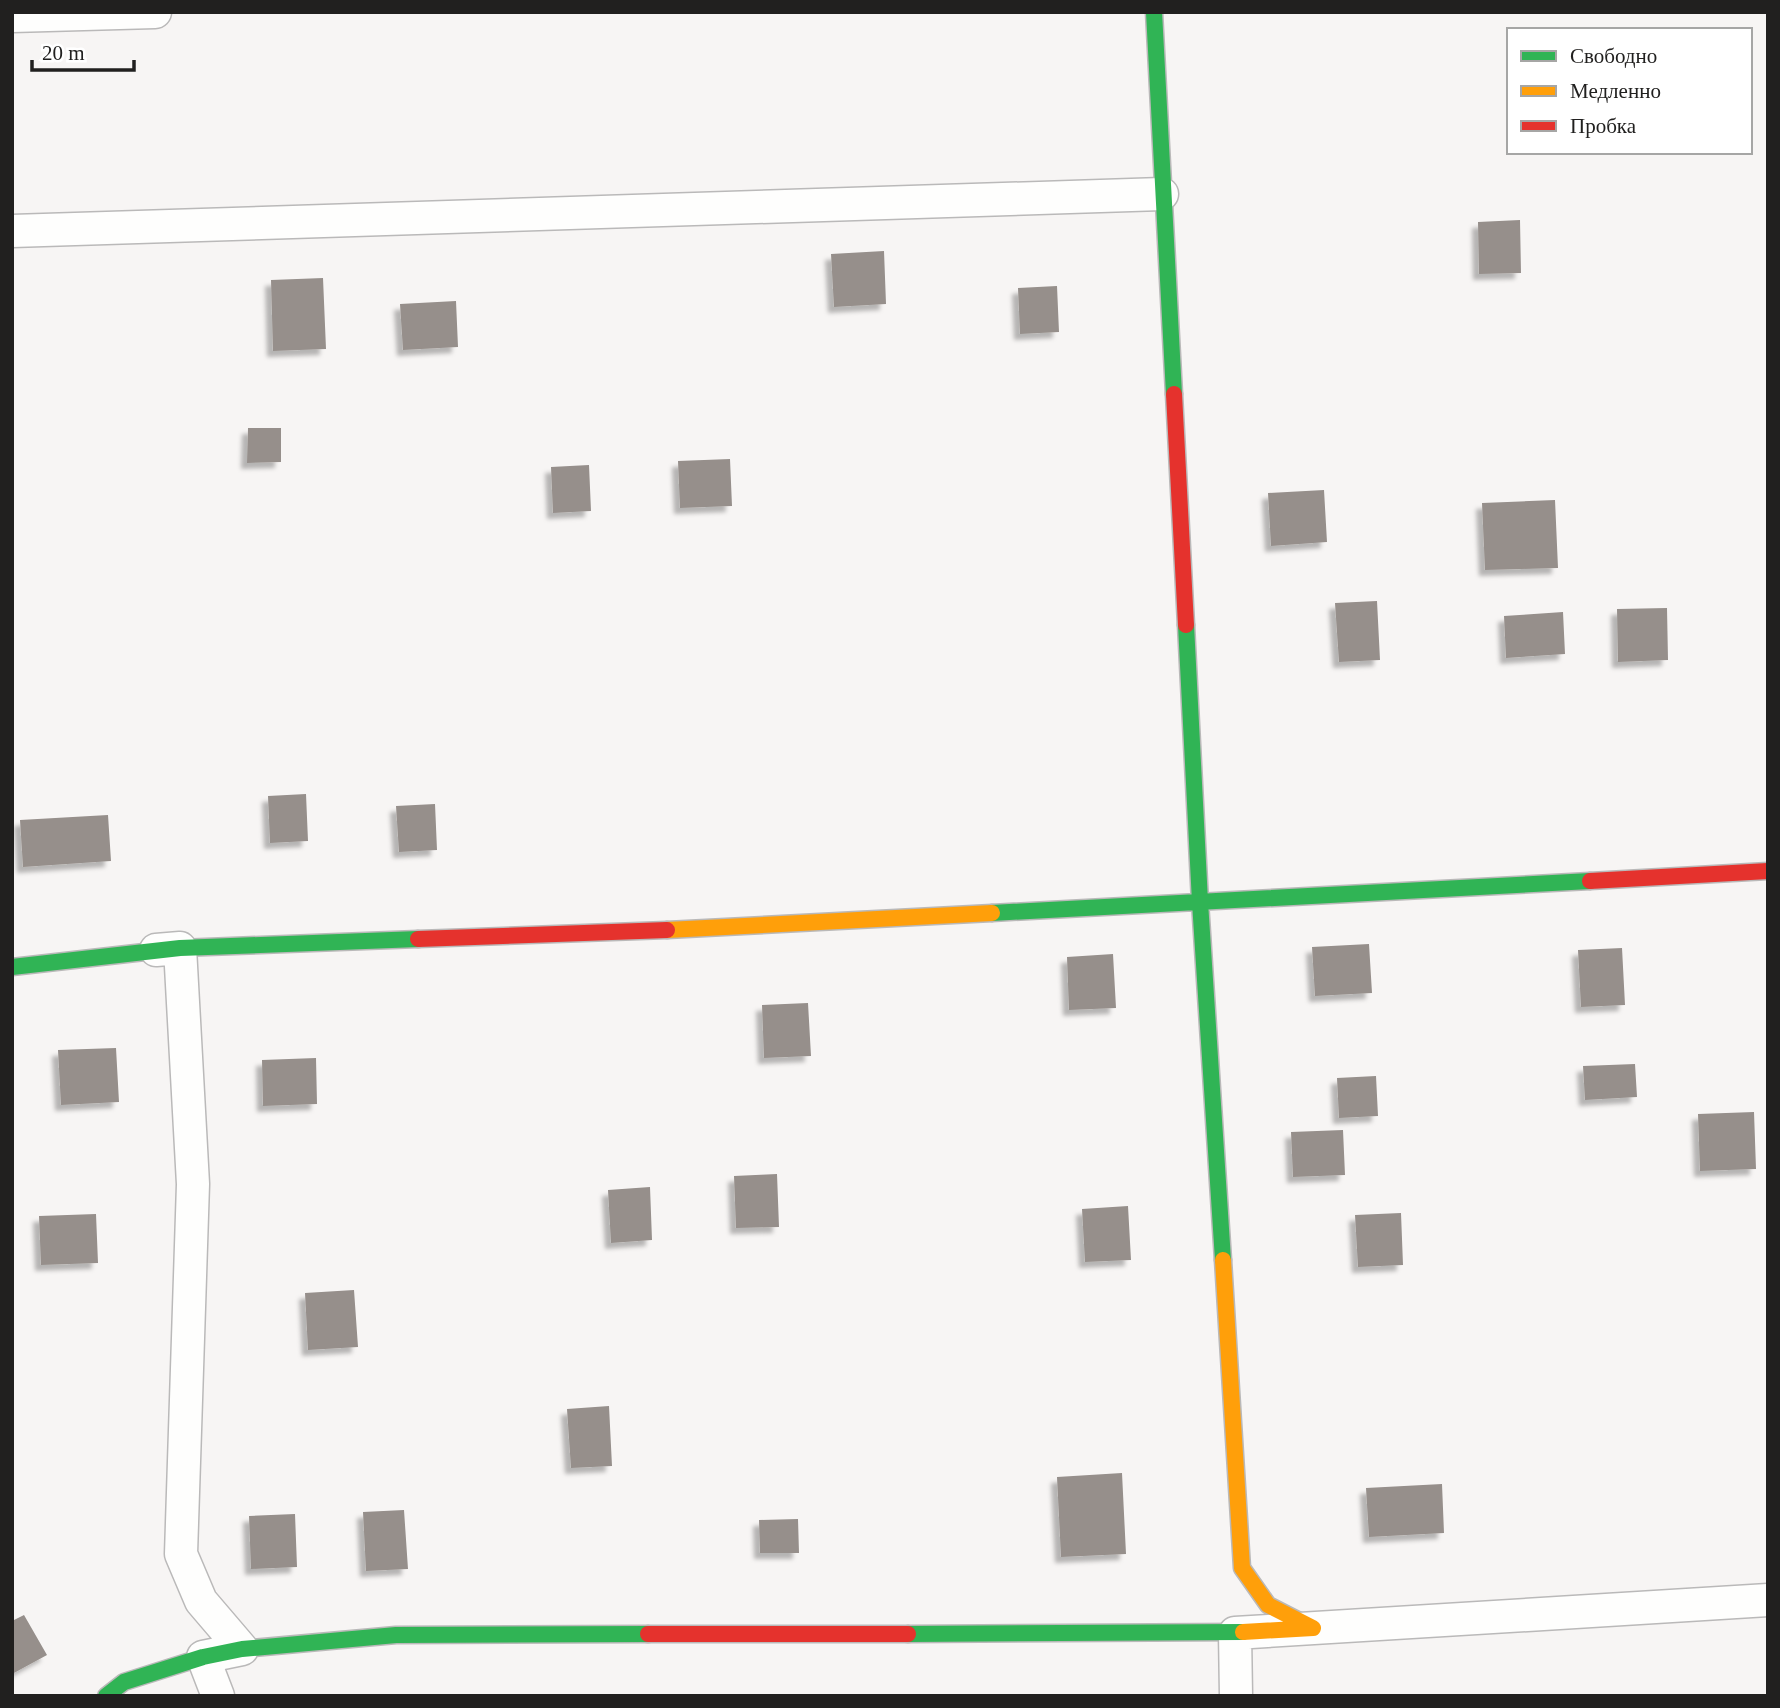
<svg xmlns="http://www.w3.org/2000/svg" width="1780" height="1708" viewBox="0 0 1780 1708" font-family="Georgia,serif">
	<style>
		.building { fill: #968f8b; filter: url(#shadow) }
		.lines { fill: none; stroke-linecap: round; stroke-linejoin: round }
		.street-casing { stroke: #bab9b9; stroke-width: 35 }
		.fast-casing { stroke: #bab9b9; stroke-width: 19 }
		.slow-casing { stroke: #bab9b9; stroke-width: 19 }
		.jam-casing { stroke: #bab9b9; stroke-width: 19 }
		.street { stroke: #fefefd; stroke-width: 32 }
		.fast { stroke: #30b455; stroke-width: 16 }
		.slow { stroke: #ff9f0a; stroke-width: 16 }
		.jam { stroke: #e5322d; stroke-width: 16 }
	</style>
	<defs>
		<filter id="shadow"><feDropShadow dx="-6" dy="6" stdDeviation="2" flood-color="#0004"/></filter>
	</defs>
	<rect width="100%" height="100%" fill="#f7f5f4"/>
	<!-- building -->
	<path class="building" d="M1520 220 1521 273 1479 274 1478 222Z
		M884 251 886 304 834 307 831 254Z
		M323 278 326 349 273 351 271 280Z
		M1057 286 1059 332 1020 334 1018 288Z
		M456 301 458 347 403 350 400 304Z
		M248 428H281V462L247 463Z
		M730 459 732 506 680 508 678 461Z
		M589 465 591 511 553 513 551 467Z
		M1324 490 1327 542 1271 546 1268 493Z
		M1555 500 1558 568 1485 570 1482 503Z
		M1377 601 1380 660 1339 662 1335 603Z
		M1667 608 1668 660 1618 662 1617 609Z
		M1563 612 1565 654 1506 658 1504 616Z
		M306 794 308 841 270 843 268 796Z
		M435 804 437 850 399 852 396 806Z
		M108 815 111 861 23 867 20 820Z
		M1369 944 1372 993 1315 996 1312 947Z
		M1622 948 1625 1005 1581 1007 1578 950Z
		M1113 954 1116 1008 1069 1010 1067 957Z
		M808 1003 811 1056 764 1058 762 1005Z
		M116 1048 119 1102 61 1105 58 1050Z
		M316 1058 317 1104 263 1106 262 1060Z
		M1635 1064 1637 1097 1585 1100 1583 1066Z
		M1376 1076 1378 1116 1339 1118 1337 1078Z
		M1754 1112 1756 1169 1700 1171 1698 1114Z
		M1343 1130 1345 1175 1293 1177 1291 1132Z
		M777 1174 779 1227 736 1228 734 1176Z
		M650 1187 652 1240 611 1243 608 1190Z
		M1128 1206 1131 1260 1085 1262 1082 1209Z
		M1401 1213 1403 1265 1358 1267 1355 1215Z
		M96 1214 98 1263 41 1265 39 1216Z
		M354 1290 358 1347 308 1350 305 1293Z
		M609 1406 612 1466 571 1468 567 1409Z
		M1122 1473 1126 1554 1061 1557 1057 1477Z
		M1442 1484 1444 1533 1369 1537 1366 1488Z
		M404 1510 408 1569 366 1571 363 1512Z
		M295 1514 297 1567 251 1569 249 1516Z
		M798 1519 799 1553H760L759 1520Z
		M24 1615 47 1655 12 1674V1621Z"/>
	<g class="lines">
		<defs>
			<path id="street" d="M12 16 155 12
				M12 231 1162 194
				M156 950 180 948 193 1184 181 1554 201 1601 242 1649 203 1657 218 1696
				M1236 1696 1235 1633 1768 1600"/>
			<path id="fast" d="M1154 12 1174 394
				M1186 625 1200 902 1223 1260
				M992 913 1590 881
				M12 967 180 948 418 939
				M908 1634 1243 1632
				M106 1696 124 1682 203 1657 242 1649 396 1635 648 1634"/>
			<path id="slow" d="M667 930 992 913
				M1223 1260 1242 1568 1268 1605 1313 1628 1243 1632"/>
			<path id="jam" d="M1174 394 1186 625
				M1590 881 1768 871
				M418 939 667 930
				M648 1634H908"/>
		</defs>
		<!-- street casing -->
		<use href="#street" class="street-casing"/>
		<!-- fast casing -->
		<use href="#fast" class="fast-casing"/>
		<!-- slow casing -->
		<use href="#slow" class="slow-casing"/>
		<!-- jam casing -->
		<use href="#jam" class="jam-casing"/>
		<!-- street -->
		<use href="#street" class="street"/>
		<!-- fast -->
		<use href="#fast" class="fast"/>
		<!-- slow -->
		<use href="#slow" class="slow"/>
		<!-- jam -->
		<use href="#jam" class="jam"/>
	</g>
	<!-- border -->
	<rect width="1780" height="1708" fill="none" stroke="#21201f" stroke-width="28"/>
	<!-- legend -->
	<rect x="1507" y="28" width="245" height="126" fill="#ffffff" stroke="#a6a6a5" stroke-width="2"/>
	<rect x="1521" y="51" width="35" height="10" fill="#30b455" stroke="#a6a6a5" stroke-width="2"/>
	<text x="1570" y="63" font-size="21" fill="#21201f">Свободно</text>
	<rect x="1521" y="86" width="35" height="10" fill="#ff9f0a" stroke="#a6a6a5" stroke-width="2"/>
	<text x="1570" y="98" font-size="21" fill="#21201f">Медленно</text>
	<rect x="1521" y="121" width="35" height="10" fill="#e5322d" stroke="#a6a6a5" stroke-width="2"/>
	<text x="1570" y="133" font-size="21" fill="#21201f">Пробка</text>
	<!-- scale -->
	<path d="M32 60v10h102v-10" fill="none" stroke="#21201f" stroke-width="3.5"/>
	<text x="42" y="60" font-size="21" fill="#21201f" stroke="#ffffff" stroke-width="5" paint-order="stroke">20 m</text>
</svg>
